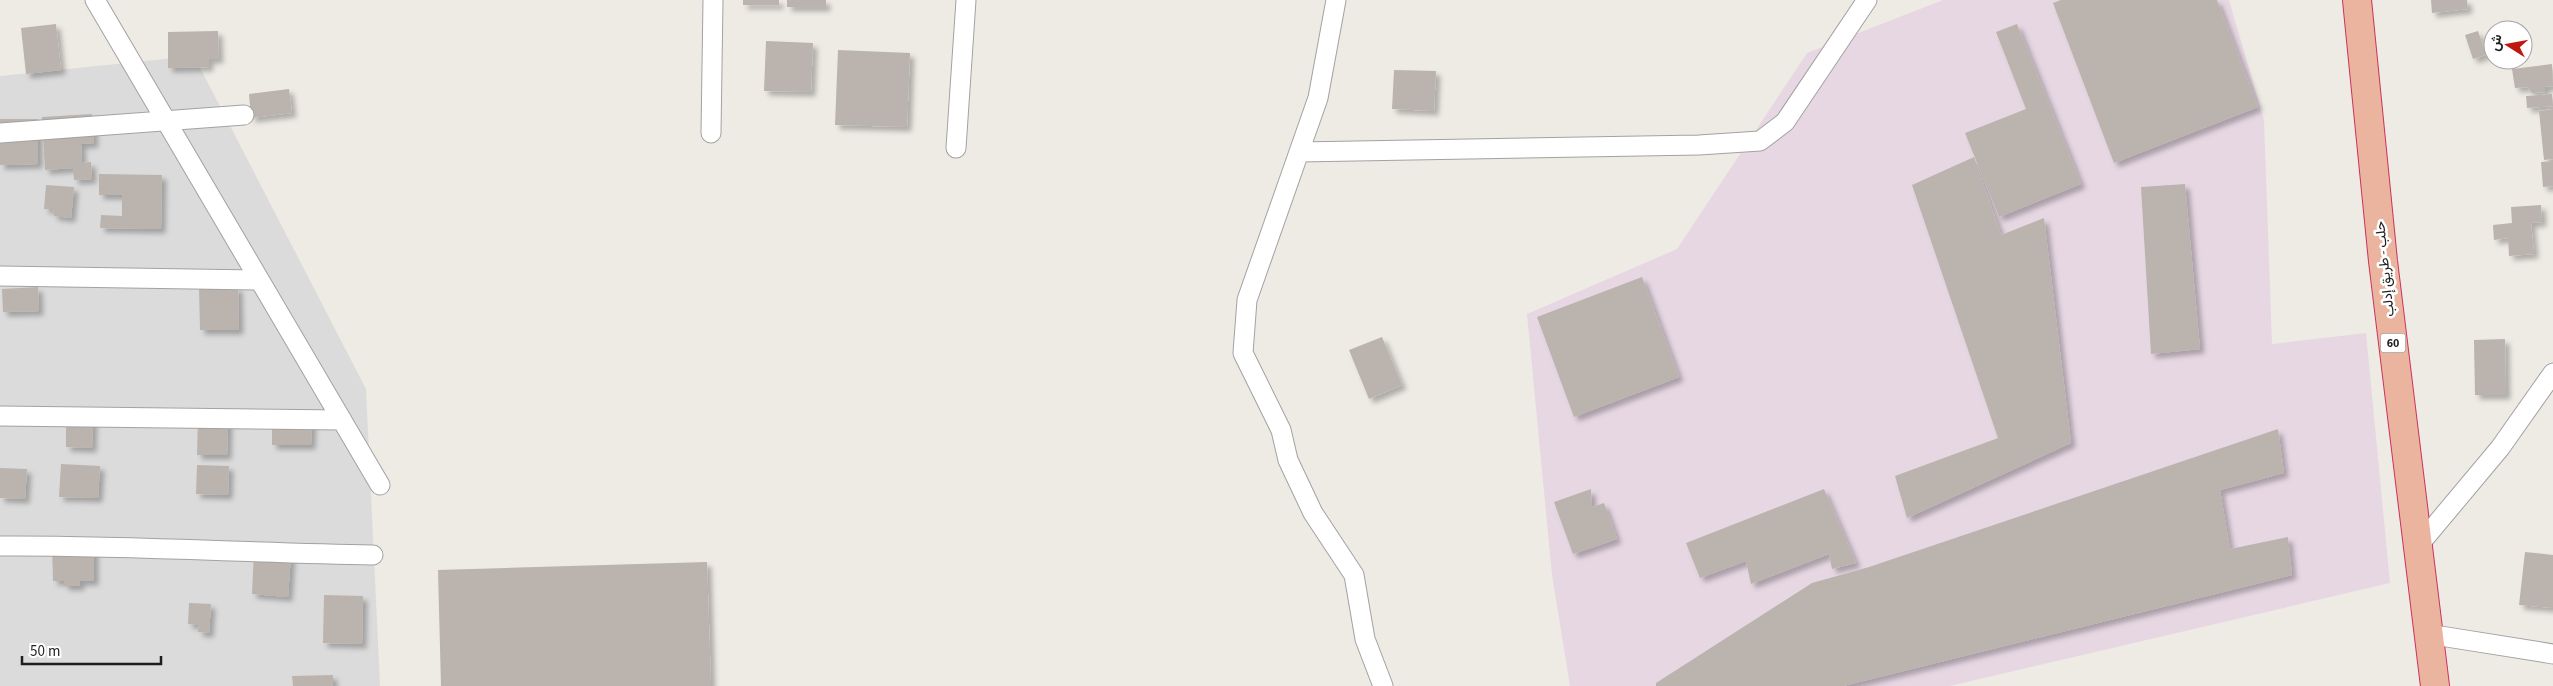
<svg xmlns="http://www.w3.org/2000/svg" width="2553" height="686" viewBox="0 0 2553 686" font-family="'Source Sans 3',Vazirmatn,sans-serif">
	<style>
		.residential { fill: #dcdbdb }
		.industrial { fill: #e7d7e3 }
		.building { fill: #bbb4ae; filter: url(#shadow) }
		.lines { fill: none; stroke-linecap: round; stroke-linejoin: round }
		.minor-casing { stroke: #a2a2a2; stroke-width: 21 }
		.trunk-casing { stroke: #cc315d; stroke-width: 30 }
		.minor { stroke: #fff; stroke-width: 19 }
		.trunk { stroke: #eab49f; stroke-width: 28 }
		.labels { text-anchor: middle; stroke-width: 5; stroke-linejoin: round; paint-order: stroke }
		.shield { fill: #fff; stroke: #626262; stroke-width: 1 }
		.shield-label { font-size: 12px; font-weight: bold; fill: #1e1e1e }
		.street-label { font-size: 14px; fill: #1e1e1e; stroke: #fff }
	</style>
	<defs>
		<filter id="shadow"><feDropShadow dx="4.5" dy="4.5" stdDeviation="2.5" flood-color="#0004"/></filter>
	</defs>
	<rect width="100%" height="100%" fill="#eeebe4"/>
	<!-- residential -->
	<path class="residential" d="M194 56 366 389 380 686H0V76Z"/>
	<!-- industrial -->
	<path class="industrial" d="M1943 0H2229L2264 120 2272 344 2366 333 2390 583 1950 686H1570L1552 575 1527 314 1677 249 1807 53Z"/>
	<!-- building -->
	<path class="building" d="M743 0H779V5H743Z
		M787 0H826V7H787Z
		M2061 0H2217L2258 107 2114 163 2053 3Z
		M2431 0H2467L2468 9 2432 13Z
		M56 24 61 70 26 74 21 28Z
		M2017 24 2081 184 1999 217 1965 133 2026 109 1996 32Z
		M218 31 219 59H209V67L168 68V32Z
		M2478 31 2486 55 2473 59 2465 35Z
		M766 41 813 43 811 92 764 91Z
		M838 50 910 53 907 127 835 125Z
		M2552 64 2553 86 2545 87V92L2532 93 2527 87 2515 88 2512 69Z
		M1394 70 1436 71 1434 111 1392 109Z
		M289 89 292 113 251 118 249 94Z
		M2552 94 2553 106 2527 108 2526 96Z
		M2553 109V159L2544 160 2539 111Z
		M92 114 94 143 81 144 82 163 91 162 92 179 74 180 73 168 45 170 42 117Z
		M0 119H38V164L0 165Z
		M1974 157 2001 235 2044 218 2071 443 1907 518 1895 476 1998 438 1912 185Z
		M2553 161V186L2543 187 2541 162Z
		M99 174 162 175 161 229 100 228 101 215 122 216V195H99Z
		M2185 184 2200 349 2151 354 2141 187Z
		M46 185 74 187 71 218 54 216 52 209H44Z
		M2541 205 2542 222 2531 223 2534 254 2509 256 2508 238 2494 240 2493 225 2512 223 2511 207Z
		M1642 277 1679 377 1574 417 1537 317Z
		M38 287 39 311 3 312 2 289Z
		M199 287H238L239 330H200Z
		M1382 337 1402 385 1369 399 1349 350Z
		M2505 339 2506 395H2475L2474 340Z
		M272 412H312L311 445H272Z
		M66 417H93L92 448 66 447Z
		M198 418 228 419 227 455H197Z
		M2278 429 2284 473 2220 490 2230 549 2288 537 2292 575 1843 686H1656V683L1812 583 1869 567Z
		M61 464 100 466 98 498 59 497Z
		M197 465 229 466 228 495 196 494Z
		M0 468 27 469 25 499 0 498Z
		M1591 489 1592 507 1604 503 1617 539 1573 554 1554 502Z
		M1824 489 1856 563 1832 569 1829 554 1751 584 1746 561 1700 578 1686 543Z
		M94 545V581H80V586H64V581H53L52 546Z
		M254 551 291 554 288 597 252 594Z
		M2525 552 2553 555V608L2519 605Z
		M707 562 711 686H441L438 570Z
		M324 595 363 596 362 644 323 643Z
		M189 603 211 604 209 633 198 632 199 625 188 624Z
		M333 675V686H293L292 676Z"/>
	<g class="lines">
		<defs>
			<path id="minor" d="M95 0 380 485
				M1336 0 1318 98 1247 300 1243 353 1281 430 1288 460 1313 513 1354 575 1365 639 1383 686
				M0 133 244 115
				M711 133 713 0
				M956 148 966 0
				M1299 152 1699 145 1760 141 1785 122 1867 0
				M0 276 259 280
				M0 416 342 420
				M0 546C124 545 248 553 373 555
				M2418 546 2500 448 2553 373
				M2428 634 2553 654"/>
			<path id="trunk" d="M2357 0 2383 261 2435 686"/>
		</defs>
		<!-- minor casing -->
		<use href="#minor" class="minor-casing"/>
		<!-- trunk casing -->
		<use href="#trunk" class="trunk-casing"/>
		<!-- minor -->
		<use href="#minor" class="minor"/>
		<!-- trunk -->
		<use href="#trunk" class="trunk"/>
	</g>
	<g class="labels">
		<!-- shield labels -->
		<rect class="shield" x="2380.5" y="333.5" width="25" height="19" rx="4"/>
		<g class="shield-label">
			<text x="2393" y="347">60</text>
		</g>
		<!-- street labels -->
		<g class="street-label">
			<text transform="translate(2384 269) rotate(-96)" y="5">حلب - طريق إدلب</text>
		</g>
	</g>
	<!-- north arrow -->
	<g transform="translate(2508 45) rotate(281)"><circle r="24" fill="#ffffff" stroke="#a5a5a5"/>
	<path d="M0-4L9 19L0 12L-9 19Z" fill="#bd190f"/>
	<text y="-8" font-size="14" font-weight="bold" text-anchor="middle" fill="#1e1e1e">ش</text>
	</g>
	<!-- scale -->
	<path d="M22 656v8h139v-8" fill="none" stroke="#1e1e1e" stroke-width="2.5"/>
	<text x="30" y="656" font-size="15" fill="#1e1e1e" stroke="#ffffff" stroke-width="4" paint-order="stroke">50 m</text>
</svg>
